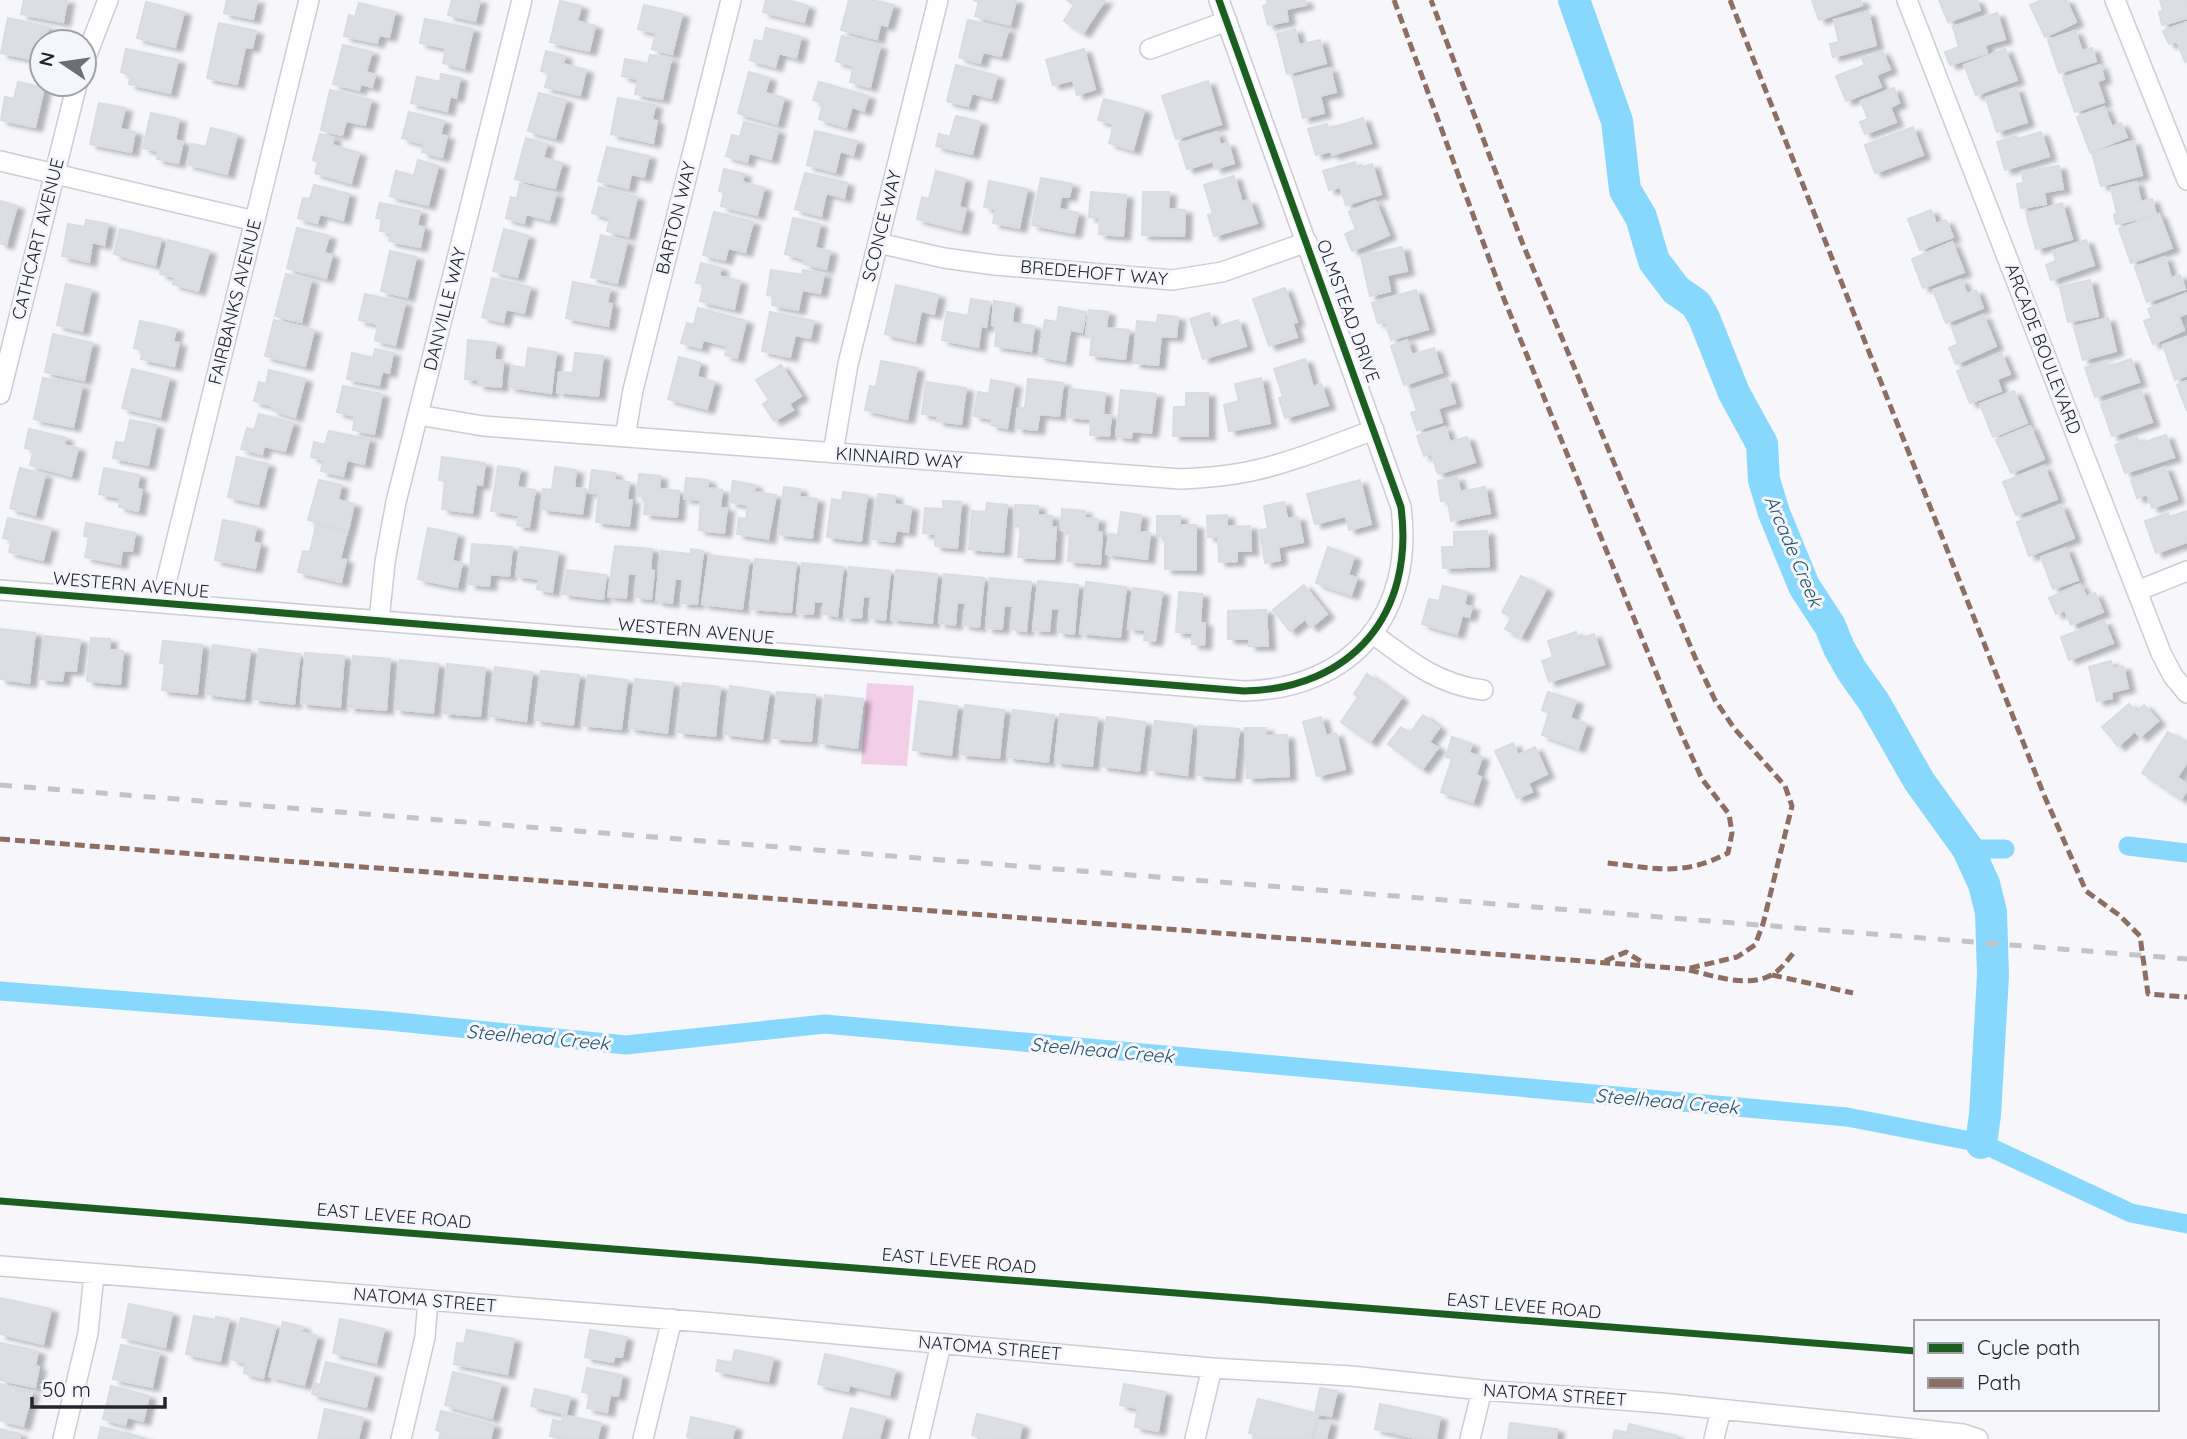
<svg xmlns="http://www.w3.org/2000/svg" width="2187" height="1439" viewBox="0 0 2187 1439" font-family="Quicksand,sans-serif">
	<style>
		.green { fill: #f2cee8 }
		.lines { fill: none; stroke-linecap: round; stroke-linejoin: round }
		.canal { stroke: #88d7fc; stroke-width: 19 }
		.river { stroke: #88d7fc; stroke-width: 32 }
		.building { fill: #dcdee5; stroke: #d8dce3; stroke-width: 2; filter: url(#shadow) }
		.street-casing { stroke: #ccccd5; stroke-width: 22 }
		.street { stroke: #fefefe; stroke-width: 19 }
		.rail { stroke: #c4c4c5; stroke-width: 5; stroke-dasharray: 12 12; stroke-linecap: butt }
		.quiet { stroke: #8d6e63; stroke-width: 5; stroke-dasharray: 10 5; stroke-linecap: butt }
		.cycleway-casing { stroke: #f5f5fc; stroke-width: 11 }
		.cycleway { stroke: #1b5e20; stroke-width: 7 }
		.labels { text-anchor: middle; stroke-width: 6; stroke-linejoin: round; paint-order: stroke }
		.street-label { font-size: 18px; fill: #242431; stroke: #f5f5fc }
		.water-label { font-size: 19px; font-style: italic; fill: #255369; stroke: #f5f5fc }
	</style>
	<defs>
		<filter id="shadow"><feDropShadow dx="7" dy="4" stdDeviation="2" flood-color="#0004"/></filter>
	</defs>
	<rect width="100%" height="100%" fill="#f6f6fb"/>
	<!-- green -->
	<path class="green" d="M867 683 914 686 907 766 861 764Z"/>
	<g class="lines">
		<!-- canal -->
		<path class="canal" d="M2128 846 2187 853
			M1968 849H2005
			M0 991 389 1021 626 1045 825 1024 1847 1117 1981 1143 2131 1213 2187 1224"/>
		<!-- river -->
		<path class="river" d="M1574 0 1617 121 1625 190 1641 217 1654 261 1676 290 1696 304 1704 318 1734 393 1762 444 1764 480 1774 513 1804 586 1830 626 1839 648 1852 671 1874 702 1919 781 1968 849 1984 884 1991 912 1993 975 1985 1115 1981 1143"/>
	</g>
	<!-- building -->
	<path class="building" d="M24 0H67L63 22 21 14Z
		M227 0H257L253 19 224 13Z
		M452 0H480L475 21 448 15Z
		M766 0H787L808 6 804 22 763 12Z
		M849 0H872L893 5 887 26 880 24 877 39 841 30Z
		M973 0H1016L1010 25 975 16 979 2Z
		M1067 0H1105L1083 33 1064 21 1074 5Z
		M1267 0H1305L1306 5 1286 9 1288 21 1268 25 1263 6 1268 4Z
		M1812 0H1861L1862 5 1819 20Z
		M1939 0H1976L1980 10 1948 22Z
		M2042 0H2066L2076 22 2045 37 2030 5Z
		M2160 0H2187V18L2162 25 2159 12 2163 11Z
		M560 1 581 6 577 21 595 26 589 51 550 42Z
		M146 2 184 12 175 47 137 38Z
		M359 3 395 12 389 37 379 35 377 43 344 36 349 15 355 17Z
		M644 5 682 14 672 54 652 49 656 33 638 29Z
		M1868 12 1876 45 1833 57 1830 44 1839 42 1834 20Z
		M1997 13 2005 39 1985 45 1987 53 1950 65 1945 52 1959 47 1953 27Z
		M8 18 48 27 45 42H42L41 61 1 53Z
		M425 19 473 29 464 68 443 63 446 48 420 43Z
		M968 20 1008 30 1001 56 983 52 980 63 959 57Z
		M2187 22V61L2185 62 2177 41 2169 44 2163 31Z
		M219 23 256 31 252 48 245 47 237 84 207 78Z
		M766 28 801 37 796 58 779 53 775 67 750 60 755 40 763 42Z
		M1295 29 1299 45 1320 40 1326 63 1287 74 1277 34Z
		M2075 31 2082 51 2092 48 2096 61 2059 73 2048 40Z
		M842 36 880 46 870 87 850 82 854 66 836 61Z
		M343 45 372 52 366 72 375 75 372 87 361 84 359 90 333 84Z
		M126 49 178 60 170 93 129 84 131 75 121 72Z
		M1084 49 1095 89 1077 95 1073 80 1053 85 1046 60Z
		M2005 49 2017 80 1976 95 1964 65Z
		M546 51 565 56 563 64 586 70 580 95 545 87 549 73 541 71Z
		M1882 51 1890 69 1876 75 1881 87 1846 101 1836 76 1865 65 1862 59Z
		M650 55 671 59 662 99 635 94 638 79 622 76 625 59 648 64Z
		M956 65 997 76 991 98 972 93 968 106 947 101Z
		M2100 65 2104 79 2097 81 2104 102 2075 112 2063 78Z
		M1330 68 1336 92 1320 96 1324 113 1303 118 1293 78Z
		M749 72 769 78 765 93 784 98 777 124 738 113Z
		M441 74 460 78 456 98 450 96 447 111 411 103 417 77 440 82Z
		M1208 81 1221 124 1176 139 1162 96Z
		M18 82 44 88 35 127 1 120 5 97 14 99Z
		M819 82 868 96 864 111 852 107 846 127 819 119 823 103 813 100Z
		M1894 88 1899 103 1890 107 1896 122 1865 134 1860 122 1868 119 1861 101Z
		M2016 88 2027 122 1997 132 1986 98Z
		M330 90 371 100 365 125 346 121 342 135 321 130Z
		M539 93 566 100 555 138 528 131Z
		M618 98 655 105 652 120 657 121 653 143 611 134Z
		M1104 99 1144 110 1133 150 1109 143 1114 124 1098 120Z
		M99 103 125 108 120 129 135 132 131 152 90 144Z
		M2104 107 2112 127 2121 123 2127 137 2090 152 2077 117Z
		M409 112 444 121 440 135 447 136 442 157 422 152 424 144 402 138Z
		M151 113 179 119 175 140 183 142 178 163 157 159 158 151 143 148Z
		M956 116 980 122 972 154 936 146 939 134 950 137Z
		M1363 118 1371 143 1332 155 1331 151 1316 155 1308 129 1327 124 1328 129Z
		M744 122 778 131 771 159 749 153 747 162 726 156 732 135 740 137Z
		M1913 127 1923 155 1875 173 1865 145Z
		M211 128 237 135 227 174 187 164 192 144 206 147Z
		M815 131 857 141 853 155 840 151 835 172 807 165Z
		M1217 132 1220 145 1228 143 1234 163 1215 169 1213 161 1187 169 1179 144Z
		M2041 132 2049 156 2005 170 1997 142 2016 136 2017 139Z
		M320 134 334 138 332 145 359 153 351 183 315 173 318 162 313 160Z
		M526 138 547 144 543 158 562 163 555 188 515 179Z
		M2133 141 2142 175 2101 186 2092 153Z
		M607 147 649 156 644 177 631 174 628 188 598 181Z
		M418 160 438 166 428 205 390 196 396 171 414 176Z
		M1355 162 1357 169 1372 164 1381 194 1346 205 1340 187 1329 190 1323 171Z
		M2059 166 2063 189 2044 192 2046 204 2021 208 2017 184 2024 183 2022 172Z
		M724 169 744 174 742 182 764 188 757 215 721 206 724 192 719 191Z
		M936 171 965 179 959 207 966 209 961 230 917 219 922 197 929 199Z
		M805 173 847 183 844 198 826 193 821 216 795 209Z
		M1234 176 1242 202 1249 200 1257 223 1214 236 1208 215 1213 214 1204 185Z
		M1041 178 1072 184 1069 197 1061 196 1059 209 1078 213 1074 233 1032 225Z
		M989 181 1027 189 1019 228 993 223 996 209 984 207Z
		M2136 182 2141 202 2152 199 2156 215 2116 224 2114 215 2117 214 2111 188Z
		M520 184 556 194 549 220 526 214 524 223 506 218 511 197 517 199Z
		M314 185 349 194 343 220 320 214 317 223 298 218 303 198 310 199Z
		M599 187 637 197 628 236 607 231 610 218 592 213Z
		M1091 192 1126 195 1123 236 1099 234 1100 218 1089 217Z
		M1143 192H1169L1168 209 1185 210 1184 236 1142 235Z
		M0 201 17 206 6 245 0 243Z
		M1375 201 1389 235 1352 251 1345 234 1356 229 1349 212Z
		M380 203 420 211 417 226 424 227 420 247 389 241 391 233 380 231 382 219 376 218Z
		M2062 203 2072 239 2036 249 2026 214Z
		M1931 210 1936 224 1946 220 1953 237 1920 250 1908 219Z
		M714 212 753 222 745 252 728 248 725 260 703 255Z
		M2159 214 2172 248 2131 263 2119 229Z
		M793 218 820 224 815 248 830 251 826 269 804 264 805 259 785 254Z
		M86 220 108 224 104 245 92 242 89 262 62 256 68 224 85 227Z
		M297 228 329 236 324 253 332 255 326 278 287 268Z
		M120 229 161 239 155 265 114 254Z
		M504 229 528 236 517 277 493 271Z
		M601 235 627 242 617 283 591 277Z
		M168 240 209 251 198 291 173 284 175 277 160 274Z
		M2086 240 2094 265 2051 280 2046 265 2056 261 2053 251Z
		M1952 242 1964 272 1923 288 1912 259Z
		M1402 247 1407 271 1387 275 1390 291 1370 296 1361 256Z
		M390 251 416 257 407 297 381 291Z
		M2165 257 2171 278 2180 275 2185 289 2147 302 2135 267Z
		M701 263 721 268 719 276 740 281 734 309 700 301 704 284 696 283Z
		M771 270 802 275 803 270 824 274 820 293 802 290 798 310 772 305 773 296 767 295Z
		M286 274 311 280 301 322 275 316Z
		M492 278 530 287 524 313 506 309 503 322 482 317Z
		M1961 280 1967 294 1976 290 1983 308 1946 323 1933 290Z
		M2090 280 2098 316 2068 322 2060 287Z
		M573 282 610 289 607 303 612 304 608 326 566 318Z
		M66 284 91 290 82 331 57 325Z
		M896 285 938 295 934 314 921 311 915 341 885 334Z
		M1285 288 1297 322 1292 323 1297 337 1269 346 1253 299Z
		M1416 290 1428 329 1391 340 1385 321 1378 323 1372 303Z
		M2187 293V313L2179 317 2184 330 2153 344 2144 321 2152 318 2148 309Z
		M365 294 405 303 395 345 375 340 378 324 359 320Z
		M971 299 990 302 986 327 981 326 978 347 942 340 947 312 968 316Z
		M994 301 1014 304 1012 323 1034 326 1031 351 995 346 997 326 992 325Z
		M1059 307 1086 312 1082 332 1070 330 1065 361 1039 356 1045 320 1057 322Z
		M698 308 746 321 737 358 725 355 727 346 703 340 701 348 681 343 687 323 694 325Z
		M1089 310 1108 312 1106 328 1129 330 1125 359 1090 355 1092 335 1086 334Z
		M770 312 814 321 810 338 795 335 790 357 762 351Z
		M1209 313 1214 328 1238 320 1246 346 1203 359 1190 319Z
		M1158 315 1178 317 1176 337 1161 336 1158 365 1134 363 1137 321 1157 323Z
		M1983 315 1996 346 1956 364 1949 348 1958 344 1952 328Z
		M2108 318 2116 351 2083 360 2074 327Z
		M274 320 314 330 305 366 265 356Z
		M140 321 176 329 173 342 179 343 174 366 141 359 143 350 134 348Z
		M53 334 92 343 84 380 45 372Z
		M2187 337V375L2175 380 2163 345Z
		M468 340 496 343 494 360 503 361 501 387 478 385 479 380 465 379Z
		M1407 340 1412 355 1434 348 1442 372 1404 385 1391 346Z
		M528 348 556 352 551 393 509 387 512 366 526 368Z
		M375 349 393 353 389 373 382 371 379 385 347 379 352 353 373 358Z
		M575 353 603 356 598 396 557 392 559 372 573 373Z
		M2001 353 2010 374 1997 379 2001 391 1970 403 1957 371Z
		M679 357 700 363 697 377 714 382 707 409 668 399Z
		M1305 359 1313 387 1321 384 1328 405 1285 418 1279 398 1283 397 1274 369Z
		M2131 359 2139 382 2095 397 2085 368 2106 361 2108 367Z
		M881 361 917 368 907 419 865 410 870 386 876 387Z
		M781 365 801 396 789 404 793 410 774 421 763 404 769 400 756 380Z
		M132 369 169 378 160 417 122 408Z
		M269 370 305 379 295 417 272 410 273 406 254 401 259 382 266 384Z
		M43 378 82 386 73 427 34 419Z
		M1261 378 1270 423 1229 431 1224 405 1239 401 1235 384Z
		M1028 379 1063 383 1059 416 1039 414 1037 430 1016 428 1018 408H1025Z
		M1448 379 1455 403 1438 408 1442 422 1417 430 1411 413 1417 411 1410 391Z
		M991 380 1014 384 1007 428 991 425 992 419 974 416 978 392 989 394Z
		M2187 381V411L2177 385Z
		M926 382 966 388 961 424 937 421 938 416 922 414Z
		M343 386 382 394 374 434 353 430 355 416 337 412Z
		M1070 389 1105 393 1103 415H1111L1109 436 1090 435 1091 419 1067 417Z
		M1121 390 1156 394 1151 433 1132 431 1131 438 1116 436Z
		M2141 390 2152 422 2112 436 2101 404Z
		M2014 391 2027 423 1993 437 1980 404Z
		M1186 393H1208V436H1173L1174 407H1186Z
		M259 414 293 423 285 451 264 446 262 454 241 449 247 428 254 430Z
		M130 420 156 425 148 465 113 458 116 442 125 443Z
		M2030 426 2044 459 2011 473 1996 440Z
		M1445 427 1450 442 1467 437 1475 462 1438 474 1431 453 1424 456 1417 436Z
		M29 429 66 438 64 445 78 448 71 476 30 465 34 450 25 448Z
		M329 431 369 439 364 464 347 460 343 476 321 471 324 460 311 457 314 442 325 445Z
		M2166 435 2174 457 2125 473 2115 445 2137 437 2139 444Z
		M237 457 268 464 258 504 228 497Z
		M442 457 485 463 482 485 476 484 472 513 442 509 445 481 439 480Z
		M498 466 520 469 517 487 535 490 529 527 517 525 519 515 491 511Z
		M2044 466 2057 499 2016 515 2003 482Z
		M555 467 576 470 574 488 586 489 582 514 541 509 543 489 552 490Z
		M2165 467 2177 499 2152 508 2147 494 2137 498 2131 480Z
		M20 468 45 475 35 515 10 508Z
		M104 468 139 475 137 489 142 490 138 511 119 507 120 498 99 494Z
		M592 470 615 473 614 480 629 482 627 500H632L629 526 596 522 599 493 589 492Z
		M639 474 660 476 659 489 679 491 677 517 644 514 646 497 637 496Z
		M1457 477 1460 492 1485 487 1490 513 1451 521 1448 500 1441 501 1438 481Z
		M686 478 708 480V488L722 490 720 508H727L724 533 699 530 701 500 684 498Z
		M319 480 341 485 338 500 354 504 348 530 308 520Z
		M1360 480 1371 524 1349 530 1346 516 1315 524 1307 494Z
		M733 481 755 485 754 492 776 495 768 539 737 534 739 518 746 519 748 505 730 502Z
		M784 487 800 489 799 497 817 499 812 538 778 534Z
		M843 492 867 495 861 541 827 537 832 499 842 501Z
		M878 494 895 496 894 504 911 507 908 532 896 530 894 542 872 539Z
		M943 501 961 502 957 548 935 546 936 534 923 533 925 508 943 509Z
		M1284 502 1287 519 1298 517 1303 542 1278 547 1280 560 1265 563 1260 530 1268 529 1264 506Z
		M987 503 1007 505 1003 552 969 549 972 511 986 512Z
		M1015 505 1038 506V515L1052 516 1051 527H1056L1054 559 1018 557 1021 527 1014 526Z
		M2061 505 2074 538 2029 556 2017 522Z
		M1062 509 1085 511 1084 518 1098 519 1097 532H1102L1100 564 1068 561 1070 530 1061 529Z
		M2187 511V542L2156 553 2145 521 2168 513 2169 517Z
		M1121 512 1141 515 1139 532 1150 533 1147 559 1106 554 1109 534 1118 535Z
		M1227 515V527L1250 526 1251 551H1237V561L1219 562 1218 536 1208 537 1207 516Z
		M1157 516H1180V525H1196V570L1165 569V536H1157Z
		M8 518 51 528 43 560 9 552 12 540 3 538Z
		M223 520 256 527 253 542 260 544 255 568 215 560Z
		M86 523 135 533 132 551 122 550 120 564 85 557 89 537 84 536Z
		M316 525 347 532 340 559 346 560 341 582 298 572 303 551 310 552Z
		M428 528 457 534 452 561 462 563 457 587 418 579Z
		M1487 531 1489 566 1443 568 1442 547H1454V532Z
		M472 544 512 547 509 576 490 574 489 586 469 584Z
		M615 546 652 549 650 570 654 571 651 599 635 597 637 574 628 573 626 598 608 596Z
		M520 547 558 552 552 592 537 589 539 579 516 576Z
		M1328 547 1354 557 1348 575 1357 578 1351 595 1316 583Z
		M2066 548 2078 580 2053 589 2041 557Z
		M691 549 703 551 697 604 681 603 683 579H675L672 603 656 601 661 551 691 554Z
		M709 555 749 560 742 609 702 604Z
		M755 559 796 563 791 612 750 609Z
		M802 563 843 567 837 616 823 614 824 602 814 601 813 614 797 613Z
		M849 567 890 571 885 620 869 618 871 597 863 596 861 618 844 617Z
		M567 570 606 575 603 599 563 594Z
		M896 570 937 574 932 623 891 619Z
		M944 574 984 578 979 627 963 625 966 603 957 602 955 625 939 623Z
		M1521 576 1546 589 1521 637 1505 629 1512 617 1502 612Z
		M990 578 1031 582 1026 631 1011 629 1013 606 1004 605 1002 629 986 628Z
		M1038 581 1078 585 1074 634 1058 632 1060 609 1051 608 1049 631 1033 630Z
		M1086 582 1126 587 1120 637 1080 633Z
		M2080 584 2086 597 2095 593 2103 612 2071 625 2065 610 2056 614 2049 598Z
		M1304 585 1327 614 1311 627 1305 619 1290 631 1273 610Z
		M1443 586 1467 592 1464 605 1472 607 1469 617 1462 615 1457 634 1422 624 1429 599 1439 601Z
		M1133 588 1162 592 1155 641 1144 640 1146 630 1128 628Z
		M1179 592 1202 594 1200 623H1205L1204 645 1192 644V633L1176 632Z
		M1266 610 1268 646H1249V639H1228V611Z
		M2104 621 2113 643 2069 660 2061 637Z
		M0 629 35 633 29 683 0 679Z
		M1576 632 1578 639 1594 634 1604 664 1549 682 1542 661 1553 657 1548 641Z
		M45 636 80 640 76 671 64 670 62 681 40 679Z
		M91 638 110 639 109 650 123 651 120 684 87 681Z
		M163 641 202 645 197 694 162 690 165 664 160 663Z
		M213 645 250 650 244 699 206 694Z
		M259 649 300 654 294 704 253 699Z
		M305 653 344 656 340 707 301 703Z
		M353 656 390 659 386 710 348 707Z
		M400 660 438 664 433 713 395 709Z
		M2111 661 2113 669 2123 666 2128 688 2111 692 2112 698 2097 701 2089 667Z
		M447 664 485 668 480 716 443 713Z
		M495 667 532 672 526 721 489 716Z
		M541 671 579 675 573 725 535 720Z
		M1367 674 1401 698 1370 742 1341 722 1358 697 1354 694Z
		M588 675 627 680 621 729 582 725Z
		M635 679 673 683 667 733 629 728Z
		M683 683 720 687 715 736 678 732Z
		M730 686 769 692 762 739 724 734Z
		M777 692 815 695 811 741 773 738Z
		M1548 692 1576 701 1570 718 1586 724 1578 748 1542 735 1549 713 1542 710Z
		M825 695 863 699 857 748 819 743Z
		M919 701 957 706 951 755 913 750Z
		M2129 704 2136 712 2144 705 2158 721 2140 737 2135 731 2118 746 2102 727Z
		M965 705 1004 710 999 758 960 754Z
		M1013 710 1054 715 1048 762 1007 757Z
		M1060 714 1097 718 1092 766 1055 762Z
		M1423 715 1439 728 1429 742 1438 748 1422 769 1388 744 1401 727 1410 733Z
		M1107 717 1145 722 1139 771 1101 766Z
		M1321 717 1326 736 1336 733 1345 769 1317 776 1303 722Z
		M1155 721 1192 725 1187 775 1149 770Z
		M1199 726 1239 729 1234 778 1197 775Z
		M1245 728H1266V736L1287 735 1289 776 1247 778Z
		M2168 732 2187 744V762L2177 777 2187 784V790L2181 799 2142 773Z
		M1452 737 1472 744 1469 753 1482 757 1476 775 1481 777 1473 802 1441 792 1452 759 1446 757Z
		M1513 743 1518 755 1535 747 1547 774 1528 783 1532 792 1517 798 1495 751Z
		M0 1298 51 1309 43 1344 0 1334Z
		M129 1304 172 1313 165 1347 122 1337Z
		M194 1316 216 1320V1317L229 1319 220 1361 186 1354Z
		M241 1318 276 1326 263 1378 244 1373 246 1363 231 1359Z
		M340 1319 384 1329 376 1363 333 1353Z
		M283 1322 303 1327 301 1332 317 1336 304 1385 269 1376Z
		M467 1330 514 1339 507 1374 454 1364 457 1343 464 1344Z
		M590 1330 626 1337 622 1357 614 1356 613 1362 585 1357Z
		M0 1343 38 1351 35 1366 39 1367 35 1387 0 1380Z
		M121 1345 159 1353 152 1387 113 1379Z
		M735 1350 773 1358 768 1381 716 1371 718 1360 732 1363Z
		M825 1354 895 1370 889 1395 849 1385 848 1391 818 1384Z
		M326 1362 374 1374 366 1407 312 1394 315 1383 320 1385Z
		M587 1368 622 1375 618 1396 610 1395 607 1412 587 1408 590 1393 582 1392Z
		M453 1372 501 1384 492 1418 445 1405Z
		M0 1384 32 1392 23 1426 0 1420Z
		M1124 1384 1165 1392 1158 1431 1135 1427 1138 1408 1120 1405Z
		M111 1386 149 1396 143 1421 127 1417 125 1425 103 1419Z
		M1320 1388 1337 1391 1331 1416 1315 1413Z
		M535 1389 570 1397 566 1414 531 1406Z
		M1258 1399 1318 1414 1311 1439H1253L1254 1434 1249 1433Z
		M1380 1404 1440 1417 1436 1439H1421L1375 1429Z
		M851 1408 885 1417 879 1439H843Z
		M325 1409 363 1418 358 1439H318Z
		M441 1411 494 1425 490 1439H439L441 1432 436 1430Z
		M977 1414 1022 1425 1019 1439H988L972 1435Z
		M563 1415 601 1423 597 1439H565L550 1436 553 1420 562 1422Z
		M691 1417 735 1427 732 1439H692L687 1437Z
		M1319 1420 1330 1422 1326 1439H1314Z
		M1510 1423 1557 1429 1556 1439H1508Z
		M1629 1424 1677 1436 1676 1439H1613L1615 1430 1627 1433Z
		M101 1427 145 1438V1439H98Z
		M0 1429 20 1434 19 1439H0Z"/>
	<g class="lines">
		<defs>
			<path id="street" d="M1907 0 2161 653 2173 676 2187 693
				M2115 0 2187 180
				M1150 49 1227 21
				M84 62 108 0
				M0 161 255 221
				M878 243 944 258 995 265 1172 280 1222 272 1307 242
				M0 394 77 84
				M418 415 483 426 1180 479C1205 478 1230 476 1256 470 1296 461 1335 444 1374 430
				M625 437 633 390 731 0
				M833 453 848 364 938 0
				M0 590 1244 691C1352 689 1415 614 1401 507L1219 0
				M2137 591 2187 571
				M161 603 309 0
				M379 621 385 562 396 502 522 0
				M1372 633C1408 660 1438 685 1483 690
				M1 1266 715 1323 1212 1368 1351 1376 1482 1390 1661 1403 1963 1434 1978 1439
				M63 1439 88 1333 94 1274
				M401 1439 425 1337 428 1300
				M643 1439 672 1319
				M919 1439 941 1344
				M1195 1439 1212 1368
				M1470 1439 1482 1390
				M1714 1439 1721 1410"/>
		</defs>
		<!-- street casing -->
		<use href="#street" class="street-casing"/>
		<!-- street -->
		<use href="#street" class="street"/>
		<!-- rail -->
		<path class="rail" d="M0 785 2187 959"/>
		<!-- quiet -->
		<path class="quiet" d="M1394 0 1504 299 1677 724 1702 779 1729 814 1732 833 1728 853C1682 877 1656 868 1607 863
			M1730 0 2044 795 2086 891 2119 915 2140 936 2148 994 2187 997
			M0 839 1686 969 1737 957 1755 945 1763 924 1792 806 1785 786 1734 728 1715 700 1697 662 1522 242 1431 0
			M1605 961 1626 952 1645 964
			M1689 970C1715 976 1752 990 1776 972 1783 967 1789 958 1795 951
			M1772 975 1853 993"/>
		<defs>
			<path id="cycleway" d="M0 590 1244 691C1352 689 1415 614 1401 507L1219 0
				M0 1201 1916 1351"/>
		</defs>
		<!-- cycleway casing -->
		<use href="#cycleway" class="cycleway-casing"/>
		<!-- cycleway -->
		<use href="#cycleway" class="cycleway"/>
	</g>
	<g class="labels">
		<!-- street labels -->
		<g class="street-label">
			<text transform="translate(676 218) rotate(-76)" y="6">BARTON WAY</text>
			<text transform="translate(882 226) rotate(-76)" y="6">SCONCE WAY</text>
			<text transform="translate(38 239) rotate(-76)" y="6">CATHCART AVENUE</text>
			<text transform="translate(1094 273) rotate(5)" y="6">BREDEHOFT WAY</text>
			<text transform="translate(235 302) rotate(-76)" y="6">FAIRBANKS AVENUE</text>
			<text transform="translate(445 309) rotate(-76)" y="6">DANVILLE WAY</text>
			<text transform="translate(1348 311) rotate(70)" y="6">OLMSTEAD DRIVE</text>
			<text transform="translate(2043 349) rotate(69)" y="6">ARCADE BOULEVARD</text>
			<text transform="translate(899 458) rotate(4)" y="6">KINNAIRD WAY</text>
			<text transform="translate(131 585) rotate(5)" y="6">WESTERN AVENUE</text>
			<text transform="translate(696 631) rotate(5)" y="6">WESTERN AVENUE</text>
			<text transform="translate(394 1216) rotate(5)" y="6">EAST LEVEE ROAD</text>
			<text transform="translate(959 1261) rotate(5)" y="6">EAST LEVEE ROAD</text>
			<text transform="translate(425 1300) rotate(5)" y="6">NATOMA STREET</text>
			<text transform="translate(1524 1306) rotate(5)" y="6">EAST LEVEE ROAD</text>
			<text transform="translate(990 1348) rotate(5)" y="6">NATOMA STREET</text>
			<text transform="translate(1555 1395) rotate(4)" y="6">NATOMA STREET</text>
		</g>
		<!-- water labels -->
		<g class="water-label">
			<text transform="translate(1794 551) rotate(67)" y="7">Arcade Creek</text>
			<text transform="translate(538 1037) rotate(5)" y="7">Steelhead Creek</text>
			<text transform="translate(1102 1050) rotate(5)" y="7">Steelhead Creek</text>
			<text transform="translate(1667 1101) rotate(5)" y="7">Steelhead Creek</text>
		</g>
	</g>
	<!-- legend -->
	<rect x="1914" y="1320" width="245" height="91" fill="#f5f5fc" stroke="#a1a1ab" stroke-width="2"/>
	<rect x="1928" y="1343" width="35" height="10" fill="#1b5e20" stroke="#a1a1ab" stroke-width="2"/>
	<text x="1977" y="1355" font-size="21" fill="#242431">Cycle path</text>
	<rect x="1928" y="1378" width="35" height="10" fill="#8d6e63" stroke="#a1a1ab" stroke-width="2"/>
	<text x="1977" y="1390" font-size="21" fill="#242431">Path</text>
	<!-- north arrow -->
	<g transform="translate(63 63) rotate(283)"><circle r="33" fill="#f5f5fc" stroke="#a1a1ab" stroke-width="2"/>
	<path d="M0-5L12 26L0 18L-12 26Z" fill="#6e6e78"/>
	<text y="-10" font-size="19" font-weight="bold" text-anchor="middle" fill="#242431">N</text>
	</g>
	<!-- scale -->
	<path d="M32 1397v10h133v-10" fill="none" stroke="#242431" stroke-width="3.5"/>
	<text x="42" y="1397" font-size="21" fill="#242431" stroke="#f5f5fc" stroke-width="5" paint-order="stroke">50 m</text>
</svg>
